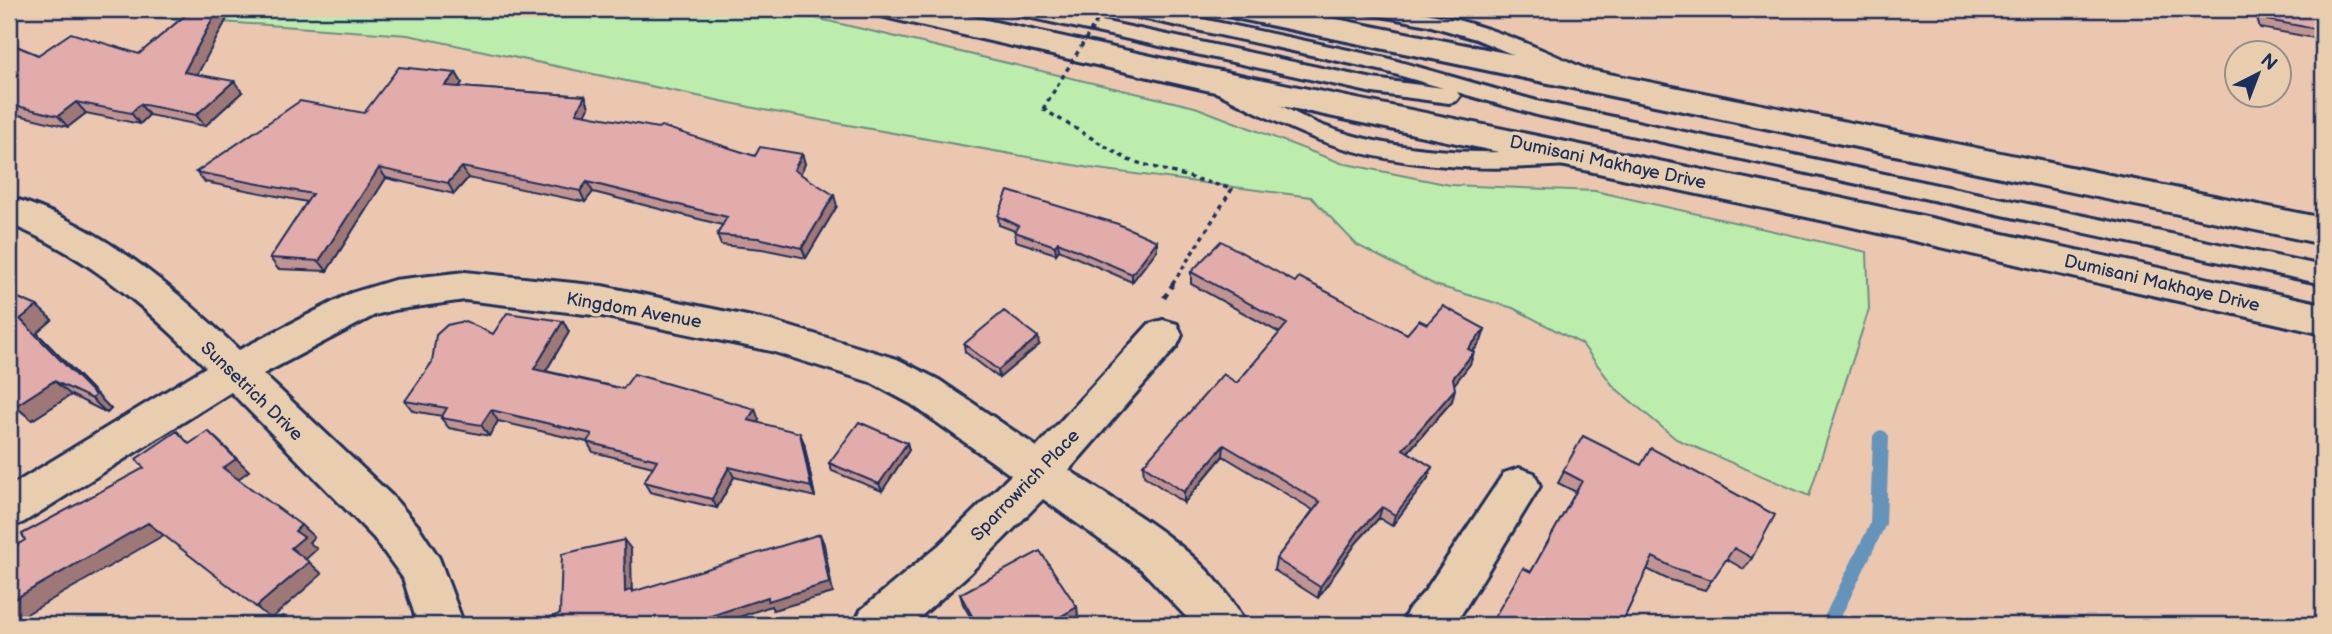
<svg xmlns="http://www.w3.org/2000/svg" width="2332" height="634" viewBox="0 0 2332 634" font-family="'Balsamiq Sans',sans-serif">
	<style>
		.green { fill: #bcedac; stroke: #6c8e85; stroke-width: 2 }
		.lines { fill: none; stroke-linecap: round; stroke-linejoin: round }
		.stream { fill: #6594bb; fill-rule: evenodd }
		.lane-casing { stroke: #1b2f5e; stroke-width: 6 }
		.street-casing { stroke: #1b2f5e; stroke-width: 6 }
		.primary-casing { stroke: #1b2f5e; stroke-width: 6 }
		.path-far1 { stroke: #1b2f5e; stroke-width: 3.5; stroke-dasharray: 4.5 4.5; stroke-linecap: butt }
		.path { stroke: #1b2f5e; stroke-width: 4.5; stroke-dasharray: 6 6; stroke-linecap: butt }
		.lane { fill: #e8ceaf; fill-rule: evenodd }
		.street { fill: #e8ceaf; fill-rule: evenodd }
		.primary { fill: #e8ceaf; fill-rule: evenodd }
		.path-bridge { stroke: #1b2f5e; stroke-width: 3.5; stroke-dasharray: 4.5 4.5; stroke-linecap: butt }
		.wall { fill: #c29491; stroke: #1b2f5e; stroke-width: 2 }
		.shaded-wall { fill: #9e7876; stroke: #1b2f5e; stroke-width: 2 }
		.building { fill: #e1aca9; stroke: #1b2f5e; stroke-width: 2 }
		.labels { text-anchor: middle; stroke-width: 7; stroke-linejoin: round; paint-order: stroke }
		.street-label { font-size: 18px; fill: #1b2f5e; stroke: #e8ceaf }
	</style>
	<rect width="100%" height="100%" fill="#ebc7af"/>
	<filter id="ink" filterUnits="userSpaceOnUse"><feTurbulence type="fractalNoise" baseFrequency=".0143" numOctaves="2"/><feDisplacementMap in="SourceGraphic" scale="14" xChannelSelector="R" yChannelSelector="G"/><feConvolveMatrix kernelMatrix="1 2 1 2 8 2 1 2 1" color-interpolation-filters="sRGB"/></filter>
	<g filter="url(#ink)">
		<!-- green -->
		<path class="green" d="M86 9H777L1195 107 1341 163 1450 185 1595 191 1867 252 1869 309 1809 496 1676 439 1614 387 1582 344 1513 308 1435 285 1357 245 1311 197 1090 168 764 110 408 35 95 13Z"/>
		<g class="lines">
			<!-- stream -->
			<path class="stream" d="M1881 430 1886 432 1889 436 1886 524 1837 625H1820L1870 524 1873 436 1876 432Z"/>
			<defs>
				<path id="lane" d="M1009 9H1046L1373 79 1443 88 1384 71 1128 15 1118 9H1155L1386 58 1537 101 2323 266V284L1537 115 1457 92 1460 96 1456 101 1449 103 1373 93 1019 15Z
					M1363 9C1445 5 1521 40 1594 73L1597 78 1594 83H1580L1476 39 1428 25 1366 13Z
					M1219 78C1254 88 1287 111 1321 125 1399 155 1486 155 1568 149L1576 152 1579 157 1576 162 1568 165C1484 171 1399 169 1319 140 1282 126 1247 107 1212 90L1209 85 1212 80Z"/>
				<path id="street" d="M9 197C100 224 171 285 239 350L351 293 394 280 465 272 602 286 771 321 897 359 939 380 1037 447 1149 324 1163 320 1177 324 1182 335 1177 346 1069 470C1130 512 1214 554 1245 625H1194L1141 569 1043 499 970 573 911 625H854L861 610 939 545 1011 475 911 404 870 382 771 351 602 316 465 300 394 310 375 315 263 374 392 496 418 526 439 558 464 625H418L403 578 374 538 231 392 24 522 9 528V487L206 367C148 309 86 254 9 224Z
					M1519 468 1534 473 1540 486 1457 621 1453 625H1401L1408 610 1425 591 1504 473Z"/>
				<path id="primary" d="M878 9H936L1206 68 1844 199 2323 304V334L1844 225 1206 90 893 19 882 16Z
					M1225 9H1287L2323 218V244L1240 19 1229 16Z"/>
			</defs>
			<!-- lane casing -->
			<use href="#lane" class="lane-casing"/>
			<!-- street casing -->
			<use href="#street" class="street-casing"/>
			<!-- primary casing -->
			<use href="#primary" class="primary-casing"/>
			<!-- path-far1 -->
			<path class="path-far1" d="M1043 109 1128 160 1232 189 1172 285"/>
			<!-- path -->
			<path class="path" d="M1164 298 1173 284"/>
			<!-- lane -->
			<use href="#lane" class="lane"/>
			<!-- street -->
			<use href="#street" class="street"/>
			<!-- primary -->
			<use href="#primary" class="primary"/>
			<!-- path-bridge -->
			<path class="path-bridge" d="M1043 109 1104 9"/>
		</g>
		<!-- wall -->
		<path class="wall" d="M193 9H232L197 74 242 92 205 126 149 115 140 124 86 113 68 127 19 115 9 123V43L38 55 139 54Z
			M2255 9H2320L2322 30 2314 38 2260 28 2256 14Z
			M456 73 462 83 459 87 585 96 589 107 585 115 755 156 802 154 805 164 800 174 837 206 806 258 762 249 721 245 717 235 722 225 593 192 585 202 468 178 454 194 386 178 327 271 278 269 270 258 307 202 205 182 196 172 364 113Z
			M998 216 1157 241V250L1132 282 1059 250 1056 254 1016 241 1015 231 999 225Z
			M1191 272 1295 282 1407 334 1427 324 1485 329 1481 341 1473 352H1474L1470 364 1454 384 1452 401 1408 452 1432 467 1428 478 1392 526 1379 518 1357 542 1318 598 1274 570 1276 559 1313 510 1223 456 1184 503 1144 476 1143 465 1237 383 1280 333 1191 284Z
			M9 294 37 306 52 320 37 333 111 409 107 413 71 395 32 420 15 406 9 400Z
			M563 321 569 332 546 371 759 420 757 423 804 443 815 497 734 477 717 508 650 492 644 482 653 467 593 452 587 442 498 421 489 436 449 428 441 418 442 416 413 411 405 401 493 334Z
			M964 344 1039 345 999 378 965 352Z
			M1583 436 1752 558 1744 569 1726 559 1705 590 1667 579 1647 569 1621 625H1491L1494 618 1531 572 1576 492 1558 483Z
			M907 443 909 450 882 491 832 471 829 463Z
			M960 594 1077 607 1078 618 1065 625H975L963 604Z"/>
		<!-- shaded-wall -->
		<path class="shaded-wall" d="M218 9H232L193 83 184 72Z
			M456 73 462 83 451 97 445 86Z
			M234 81 242 92 205 126 196 115Z
			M585 96 589 107 581 123 576 113Z
			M76 102 86 113 68 127 58 116Z
			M9 104 19 115 9 123Z
			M140 104 149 115 140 124 131 113Z
			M802 154 805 164 797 181 794 170Z
			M462 167 468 178 454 194 448 183Z
			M379 168 386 178 327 271 319 261Z
			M587 182 593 192 585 202 580 191Z
			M834 195 837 206 806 258 802 248Z
			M1157 241V250L1132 282V274Z
			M1058 242 1059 250 1056 254 1055 246Z
			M37 306 52 320 37 333 111 409 107 413 92 399 20 319Z
			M563 321 569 332 541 379 534 369Z
			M1485 329 1481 341 1465 361 1468 349Z
			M1038 337 1039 345 999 378 998 370Z
			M1474 352 1470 364 1450 390 1453 378Z
			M54 381 71 395 32 420 15 406Z
			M1455 389 1452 401 1400 461 1403 449Z
			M755 409 759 420 752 431 748 420Z
			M491 410 498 421 489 436 481 425Z
			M208 431 222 444 249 471 237 480 223 468Z
			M800 433 804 443 815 497 811 487Z
			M907 443 909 450 882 491 879 484Z
			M1224 445 1223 456 1184 503V492Z
			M729 467 734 477 717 508 712 499Z
			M1432 467 1428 478 1392 526 1395 515Z
			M1382 507 1379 518 1357 542 1318 598 1320 587 1359 531Z
			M148 523 164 535 9 624V602Z
			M301 525 314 537 309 542 317 549 305 560 291 548 295 531Z
			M820 534 824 544 833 593 773 610 771 606 716 625H684Z
			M624 540 631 549 632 601 625 592Z
			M309 562 322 574 271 619 256 607Z
			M1077 607 1078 618 1065 625H1054L1053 621Z
			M283 616 294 625H289Z"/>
		<!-- building -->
		<path class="building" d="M193 9H218L184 72 234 81 196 115 140 104 131 113 76 102 58 116 9 104V43L38 55 71 33 139 54Z
			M2263 9H2320L2322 30 2267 20Z
			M399 67 456 73 445 86 585 96 576 113 658 128 661 126 755 156 760 147 802 154 794 170 834 195 802 248 758 238 717 235 727 217 587 182 580 191 462 167 448 183 379 168 319 261 270 258 312 194 196 172 300 101 364 113Z
			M1008 191 1118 224 1157 241 1132 274 1058 242 1055 246 1015 232 1019 226 998 216Z
			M1221 241 1295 282 1299 277 1407 334 1419 320 1427 324 1443 306 1485 329 1468 349 1474 352 1453 378 1455 389 1403 449 1432 467 1395 515 1382 507 1359 531 1320 587 1276 559 1320 502 1224 445 1184 492 1143 465 1223 374 1237 383 1287 324 1191 272Z
			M9 294 37 306 20 319 95 395 92 399 54 381 15 406 9 400V365L14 362 9 359Z
			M1004 311 1038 337 998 370 964 344Z
			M507 313 563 321 534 369 623 389 634 374 755 409 748 420 800 433 811 487 729 467 712 499 644 482 657 460 587 442 592 434 491 410 481 425 441 418 447 408 405 401 432 362 436 335 447 325 465 321 493 334Z
			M859 422 907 443 879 484 829 463Z
			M177 431 189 444 208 431 236 459 223 468 301 525 295 531 304 537 291 548 309 562 256 607 148 523 9 602V550L25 540 22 534 144 468 136 459Z
			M1583 436 1641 465 1651 448 1775 515 1752 558 1734 548 1712 580 1674 568 1653 557 1621 625H1501L1503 623 1494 618 1523 568 1531 572 1582 481 1563 471Z
			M820 534 829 583 768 601V597L684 625H552L551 617 560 614 562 554 624 540 625 592 632 589V592Z
			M1040 551 1077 607 1053 621 1055 625H977L960 594Z
			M283 616 289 625H270Z"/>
	</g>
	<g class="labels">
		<!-- street labels -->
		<g class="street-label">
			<text transform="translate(1608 162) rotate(12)" y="6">Dumisani Makhaye Drive</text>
			<text transform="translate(2162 283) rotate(13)" y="6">Dumisani Makhaye Drive</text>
			<text transform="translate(634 310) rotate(10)" y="6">Kingdom Avenue</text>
			<text transform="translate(252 391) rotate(44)" y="6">Sunsetrich Drive</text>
			<text transform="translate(1025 485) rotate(-46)" y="6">Sparrowrich Place</text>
		</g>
	</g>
	<!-- margin -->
	<rect width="2332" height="634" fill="none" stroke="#e8ceaf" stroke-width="35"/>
	<rect x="18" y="18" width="2297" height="599" fill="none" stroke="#1b2f5e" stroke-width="2.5" filter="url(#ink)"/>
	<!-- north arrow -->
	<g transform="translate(2258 74) rotate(42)"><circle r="33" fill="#e8ceaf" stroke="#968e8f" stroke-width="2"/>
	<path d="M0-5L12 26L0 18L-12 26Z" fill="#1b2f5e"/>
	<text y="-10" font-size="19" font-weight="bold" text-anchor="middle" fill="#1b2f5e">N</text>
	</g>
</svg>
